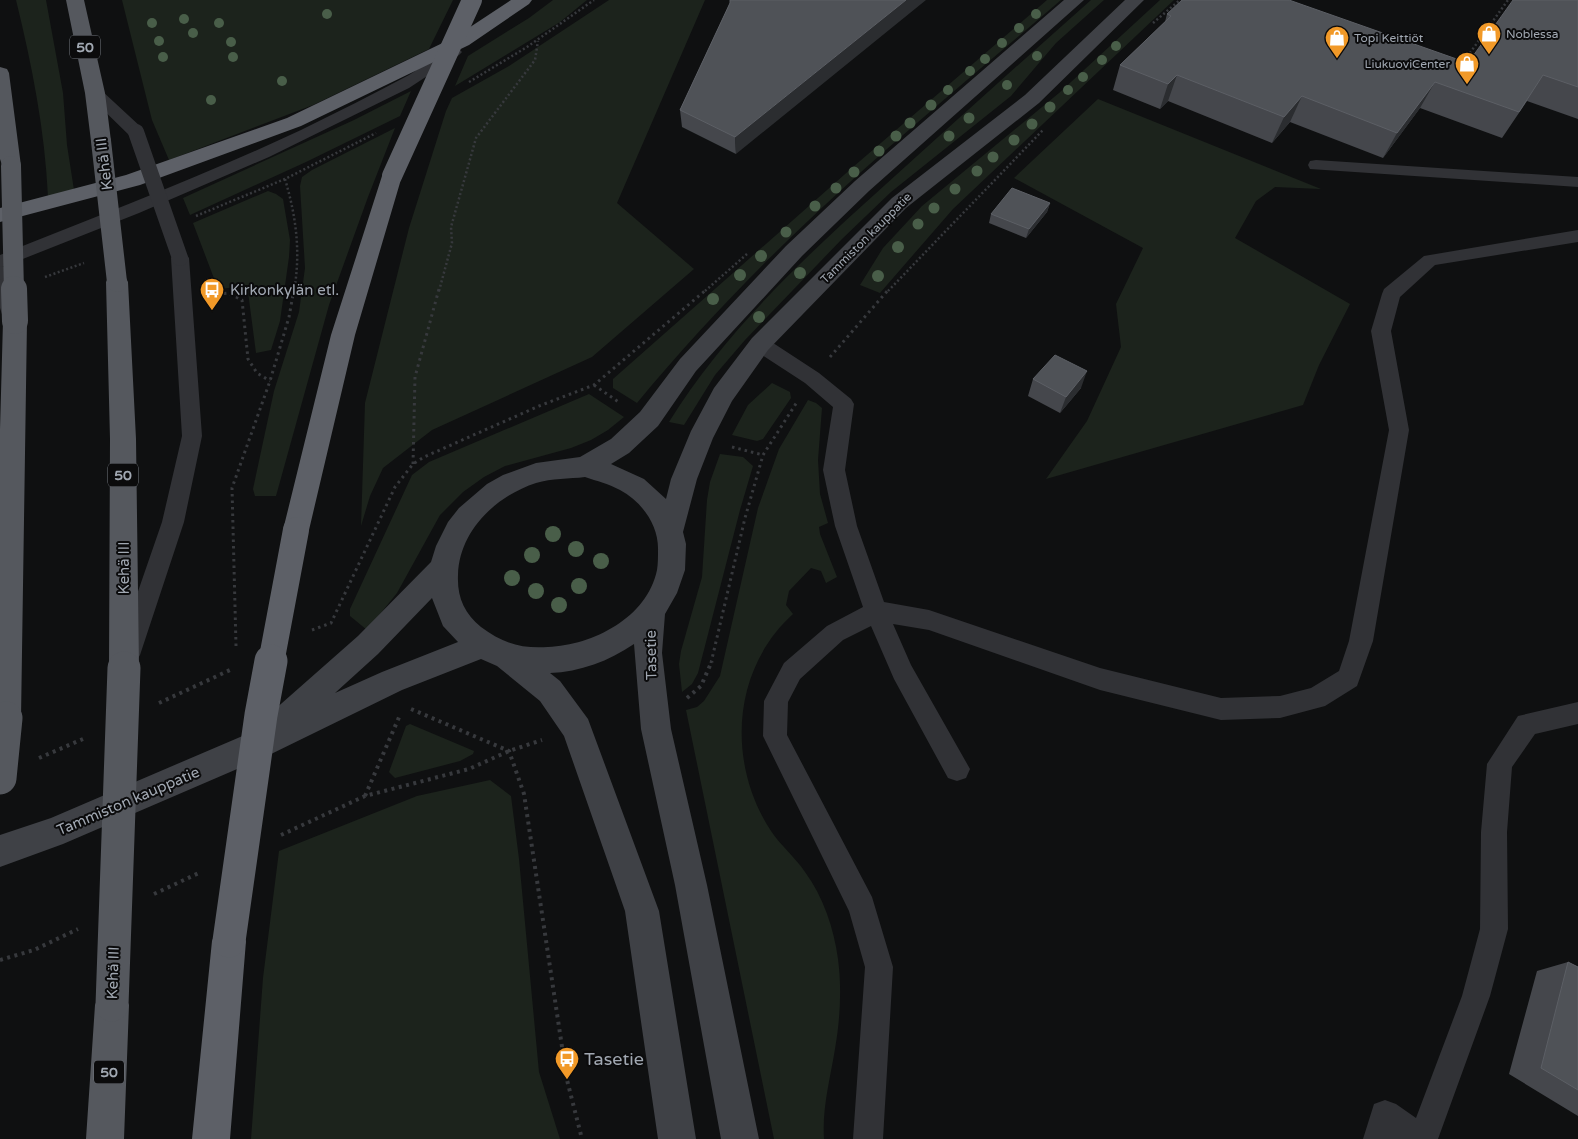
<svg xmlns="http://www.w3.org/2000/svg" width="1578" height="1139" viewBox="0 0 1578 1139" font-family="'Varela Round',sans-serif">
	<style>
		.green { fill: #1c231c }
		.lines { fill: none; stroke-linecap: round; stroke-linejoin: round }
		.path-far2 { stroke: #37393d; stroke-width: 2.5; stroke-dasharray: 2 2.5; stroke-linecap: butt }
		.path-far1 { stroke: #37393d; stroke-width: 3; stroke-dasharray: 2.5 4; stroke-linecap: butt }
		.path { stroke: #37393d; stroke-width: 4; stroke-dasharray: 3 4.5; stroke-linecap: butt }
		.service { fill: #313236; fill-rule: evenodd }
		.secondary { fill: #3f4146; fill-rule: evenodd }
		.trunk { fill: #55585e; fill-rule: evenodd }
		.motorway { fill: #5d6067; fill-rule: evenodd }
		.service-bridge-far1 { stroke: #313236; stroke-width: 16 }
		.service-bridge { stroke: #313236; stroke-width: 21 }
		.trunk-bridge-far2 { stroke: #55585e; stroke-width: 20 }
		.trunk-bridge-far1 { stroke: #55585e; stroke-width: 26 }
		.trunk-bridge { stroke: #55585e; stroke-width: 33 }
		.motorway-bridge-far2 { stroke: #5d6067; stroke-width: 20 }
		.motorway-bridge-far1 { stroke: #5d6067; stroke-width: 26 }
		.motorway-bridge { stroke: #5d6067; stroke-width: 33 }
		.tree { fill: #495e49 }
		.wall { fill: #45474c }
		.shaded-wall { fill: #2b2d30 }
		.building { fill: #4f5257; stroke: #5c5f65 }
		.labels { text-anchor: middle; stroke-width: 4; stroke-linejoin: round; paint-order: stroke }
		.far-poi-label { font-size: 12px; fill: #a1a8b2; stroke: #0b0b0c; text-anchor: start }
		.far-street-label { font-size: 12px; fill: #a1a8b2; stroke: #0b0b0c }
		.shield { fill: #0b0b0c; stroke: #747980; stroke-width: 1 }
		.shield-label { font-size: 14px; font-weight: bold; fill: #a1a8b2 }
		.street-label { font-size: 15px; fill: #a1a8b2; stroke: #0b0b0c }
		.poi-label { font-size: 15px; fill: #a1a8b2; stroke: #0b0b0c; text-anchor: start }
		.near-poi-label { font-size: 18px; fill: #a1a8b2; stroke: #0b0b0c; text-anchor: start }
	</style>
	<rect width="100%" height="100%" fill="#0f1011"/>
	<!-- green -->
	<path class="green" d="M16 0H46L63 93 67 145 74 190 48 197C45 131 32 65 16 0Z
		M122 0H453L429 49 313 105 169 160 152 120Z
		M553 0H587L560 22 455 86 468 56 529 18Z
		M609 0H705L617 203 694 269 592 357 432 430 383 468 370 496 361 526 365 403 409 228 446 111 452 98 509 66Z
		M1047 0H1061C987 64 910 127 838 193 766 259 699 328 637 403L613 388V379L853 167Z
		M1091 0H1104L1056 43 1011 96 891 192 842 239 745 340 715 375 684 425 669 422C726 330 806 256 885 185 954 123 1022 61 1091 0Z
		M1160 0H1174L953 209 880 293 860 285 883 248 922 206 1059 93Z
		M411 91 400 116 306 162 190 215 183 198 354 120Z
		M1098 99 1321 189 1275 187 1256 201 1235 238 1350 304 1319 365 1303 405 1046 479 1087 421 1121 347 1116 304 1143 248 1014 178Z
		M395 128 368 197 329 305 276 496H255L253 489 274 391 299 312 305 268 300 186 302 177 312 170Z
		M268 191 276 194 283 199 290 240 289 257 280 321 271 350 256 353 248 292 239 287 218 289 193 223Z
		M772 383 790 392 791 398 763 439 757 441 732 435 748 405Z
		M589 394 624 417 608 430 591 440 571 448 505 466 484 477 463 492 440 515 397 593 367 630 350 616V609L412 475 429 462Z
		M808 400 816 403 822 408 818 460 820 494 828 523 819 527 820 534 837 577 826 583 821 571 811 568 789 591 786 605 793 614C731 670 727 764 771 831 781 846 795 857 805 872 823 896 834 929 838 959 842 989 840 1020 835 1049 830 1080 822 1108 824 1139H774L686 710 697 707 704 701 720 676 758 508 779 449Z
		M720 454 743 457 753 466 740 510 698 673 692 684 682 692 679 664 681 651 702 577 707 500 710 482Z
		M410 724 474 751 473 754 460 761 395 778 389 772 406 726Z
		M490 780 511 796 519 859 539 1072 560 1139H251L263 978 279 851 417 796Z"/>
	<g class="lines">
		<!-- path-far2 -->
		<path class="path-far2" d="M1153 23 1180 0
			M1462 64 1508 0
			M469 82 527 47 594 0
			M285 179C296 216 301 252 294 291
			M196 216 285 179 376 133
			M45 277 84 263
			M439 291 452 243 451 227 476 138 535 60 538 41
			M705 291 747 254
			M888 291 1043 130"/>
		<!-- path-far1 -->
		<path class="path-far1" d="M211 295 228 293 242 300 248 359 257 373 270 381
			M830 357 889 289
			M594 385 620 403
			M732 447 763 455
			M413 464 415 377 439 289
			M312 630 331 623 395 487 413 464 424 457 539 406 594 385 707 289
			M236 646 232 488 270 381 289 317 294 289
			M711 663 745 518 763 455 797 402"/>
		<!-- path -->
		<path class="path" d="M687 698 701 686 712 661
			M159 703 230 670
			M411 709 509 751 524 794 567 1080 582 1139
			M39 758 83 739
			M365 796 400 715
			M281 835 365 796 469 769 509 751 542 740
			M154 894 201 872
			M0 960 34 950 78 929"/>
		<!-- service -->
		<path class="service" d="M454 47 459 49 462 52 459 55 409 88 269 157 139 213 0 268V255C101 215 203 176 301 130 337 112 374 94 409 75 422 67 440 51 454 47Z
			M95 88 101 90 142 128 144 132 142 136H130L89 96 87 93 89 90Z
			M1316 160 1578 177V187L1310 169 1308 165 1310 161Z
			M1578 230V242L1435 265 1400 297 1391 331 1409 430 1373 641 1357 686 1325 706 1280 718 1221 720 1100 690 929 630 893 624 911 665 970 769 966 778 957 781 948 778 894 679 871 626 843 640 800 679 788 702 787 735 872 897 893 967 883 1139H853L865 967 849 911 763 736 764 701 784 663 827 626 863 607 835 526 823 470 833 407 805 383 753 349 750 344 753 339 760 337 767 339 819 373 851 399 854 404 845 470 857 526 884 602 929 610 1100 668 1221 698 1280 696 1311 688 1339 671 1349 641 1389 430 1371 331 1382 294 1384 289 1424 256Z
			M180 252 186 254 189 258 202 436 184 522 140 655 136 662 128 666 120 662 116 655 162 522 182 436 171 258 174 254Z
			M1578 702V724L1535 734 1512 767 1507 832 1508 929 1490 996 1438 1139H1363L1374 1104 1385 1100 1396 1104 1416 1118 1462 996 1480 929 1481 832 1487 764 1518 716Z"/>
		<!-- secondary -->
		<path class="secondary" d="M1064 0H1084L869 191 802 256 696 371 658 426 629 453 611 464 644 479 666 499 671 479 691 431 714 388 752 338 892 198 1025 95 1125 0H1144L1039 103 906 208 768 350 732 401 713 438 697 479 683 532 686 544 685 570 677 593 665 614 662 653 671 729 707 885 759 1139H721L675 885 641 729 634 644C609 661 580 672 550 673L560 681 588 719 659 911 696 1139H658L625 911 564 736 540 701 497 666 481 659 402 690 265 757 63 844 0 867V835L51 818 261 728 265 718 358 636 431 562 436 546 448 522 459 508 487 484 503 475 536 463 580 457 611 439 640 412 680 359 786 246 855 181ZM585 477C597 481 609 484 620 490 642 502 659 525 658 551 658 557 658 564 657 570 647 618 593 645 548 647 522 649 502 643 481 627 464 613 457 597 458 575 459 531 496 496 536 483 552 478 569 479 585 477ZM432 598 443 626 458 642 382 672 335 693 378 654Z"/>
		<!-- trunk -->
		<path class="trunk" d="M66 0H84L105 93 111 141 108 145 101 147 94 145 91 141 85 93Z
			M0 67 7 69 9 73 21 166 18 171 11 173 4 171 0 159Z
			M117 274 125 276 128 282 136 439 139 668 134 677 124 681 114 677 109 668 110 439 106 282 109 276Z
			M15 313 23 315 27 321 21 718 17 728 6 732 0 730V429L3 321 7 315Z
			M112 988 124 993 129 1005 124 1139H86L95 1005 100 993Z"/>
		<!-- motorway -->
		<path class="motorway" d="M511 0H532L529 4 469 45 301 126 140 185 0 222V208L126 175 287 118 455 37Z
			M392 169 399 171 402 176 355 335 309 530 305 538 296 541 287 538 283 530 331 335 382 176 385 171Z
			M229 924 241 929 246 941 230 1139H192L212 941 217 929Z"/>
		<!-- service-bridge-far1 -->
		<path class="service-bridge-far1" d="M136 132 180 258
			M0 274 5 291"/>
		<!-- service-bridge -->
		<path class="service-bridge" d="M5 289 12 311"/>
		<!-- trunk-bridge-far2 -->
		<path class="trunk-bridge-far2" d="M101 141 117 282
			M11 166 14 291"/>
		<!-- trunk-bridge-far1 -->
		<path class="trunk-bridge-far1" d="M14 289 15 321"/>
		<!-- trunk-bridge -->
		<path class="trunk-bridge" d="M0 778 6 718
			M112 1005 124 668"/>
		<!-- motorway-bridge-far2 -->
		<path class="motorway-bridge-far2" d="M392 176 472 0"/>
		<!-- motorway-bridge-far1 -->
		<path class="motorway-bridge-far1" d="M271 663 296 530"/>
		<!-- motorway-bridge -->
		<path class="motorway-bridge" d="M229 941 261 715 271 661"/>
	</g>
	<!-- trees -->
	<g class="tree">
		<circle cx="327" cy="14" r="5"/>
		<circle cx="1036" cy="14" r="5"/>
		<circle cx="184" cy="19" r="5"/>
		<circle cx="152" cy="23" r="5"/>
		<circle cx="219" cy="23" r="5"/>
		<circle cx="1019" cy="28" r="5"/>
		<circle cx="193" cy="33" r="5"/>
		<circle cx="159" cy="41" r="5"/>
		<circle cx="231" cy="42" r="5"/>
		<circle cx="1002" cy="43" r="5"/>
		<circle cx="1116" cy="46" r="5"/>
		<circle cx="1037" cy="56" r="5"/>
		<circle cx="163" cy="57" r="5"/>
		<circle cx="233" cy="57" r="5"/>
		<circle cx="985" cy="59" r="5"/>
		<circle cx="1102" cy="60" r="5"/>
		<circle cx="970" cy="71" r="5"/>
		<circle cx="1083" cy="77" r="5"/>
		<circle cx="282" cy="81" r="5"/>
		<circle cx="1007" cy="85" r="5"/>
		<circle cx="948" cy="90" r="5"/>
		<circle cx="1068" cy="90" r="5"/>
		<circle cx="211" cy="100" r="5"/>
		<circle cx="931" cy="105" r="5.5"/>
		<circle cx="1050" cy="107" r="5.5"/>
		<circle cx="969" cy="118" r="5.5"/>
		<circle cx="910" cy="123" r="5.5"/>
		<circle cx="1032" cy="124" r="5.5"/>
		<circle cx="896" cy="136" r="5.5"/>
		<circle cx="949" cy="136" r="5.5"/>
		<circle cx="1014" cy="140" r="5.5"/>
		<circle cx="879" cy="151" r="5.5"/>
		<circle cx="993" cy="157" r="5.5"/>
		<circle cx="977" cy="171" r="5.5"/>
		<circle cx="854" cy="172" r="5.5"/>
		<circle cx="836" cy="188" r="5.5"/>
		<circle cx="955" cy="189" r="5.5"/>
		<circle cx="815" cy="206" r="5.5"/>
		<circle cx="934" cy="208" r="5.5"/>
		<circle cx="918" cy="224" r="5.5"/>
		<circle cx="786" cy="232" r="5.5"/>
		<circle cx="898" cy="247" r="6"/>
		<circle cx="761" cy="256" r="6"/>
		<circle cx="800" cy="273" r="6"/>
		<circle cx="740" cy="275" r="6"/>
		<circle cx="878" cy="276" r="6"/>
		<circle cx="713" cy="299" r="6"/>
		<circle cx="759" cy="317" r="6"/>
		<circle cx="553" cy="534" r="8"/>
		<circle cx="576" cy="549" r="8"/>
		<circle cx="532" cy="555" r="8"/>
		<circle cx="601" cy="561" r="8"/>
		<circle cx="512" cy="578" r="8"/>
		<circle cx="579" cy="586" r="8"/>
		<circle cx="536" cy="591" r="8"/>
		<circle cx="559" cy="605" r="8"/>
	</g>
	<!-- wall -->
	<path class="wall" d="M1578 0V119L1527 101 1502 138 1420 108 1383 158 1290 122 1272 143 1168 101 1160 109 1113 90 1120 65 1165 22 1167 14 1468 63Z
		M730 3 736 154 682 127 680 110Z
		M1050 203 1047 212 1026 238 989 223 991 214Z
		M1033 379 1081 388 1060 413 1028 396Z
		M1568 962 1578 967V1116L1509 1074 1537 971Z"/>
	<!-- shaded-wall -->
	<path class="shaded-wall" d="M906 0H926L736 154 735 137Z
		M1177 75 1168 101 1160 109 1168 84Z
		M1435 82 1420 108 1383 158 1397 133Z
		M1302 96 1290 122 1272 143 1284 117Z
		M1050 203 1047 212 1026 238 1029 229Z
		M1087 371 1081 388 1060 413 1066 397Z"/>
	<!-- building -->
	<path class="building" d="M730 0H906L735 137 680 110 730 3Z
		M1182 0H1289L1468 63 1513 0H1578V87L1543 75 1519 112 1435 82 1397 133 1302 96 1284 117 1177 75 1168 84 1120 65 1171 16 1167 14Z
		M1012 188 1050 203 1029 229 991 214Z
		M1055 355 1087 371 1066 397 1033 379Z
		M1568 962 1578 967V1090L1541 1068Z"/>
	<!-- icons -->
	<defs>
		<symbol id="shop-pin" viewBox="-11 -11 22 30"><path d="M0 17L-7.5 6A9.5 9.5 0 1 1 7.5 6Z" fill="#f19928" stroke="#0b0b0c"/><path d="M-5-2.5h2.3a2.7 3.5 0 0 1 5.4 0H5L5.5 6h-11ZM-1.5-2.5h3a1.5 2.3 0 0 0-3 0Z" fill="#fff"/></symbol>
		<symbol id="bus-pin" viewBox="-11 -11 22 30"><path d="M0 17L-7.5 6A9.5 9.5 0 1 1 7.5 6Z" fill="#f19928" stroke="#0b0b0c"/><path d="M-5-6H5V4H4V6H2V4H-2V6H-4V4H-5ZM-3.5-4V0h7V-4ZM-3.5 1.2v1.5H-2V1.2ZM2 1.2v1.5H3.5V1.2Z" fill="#fff"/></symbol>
	</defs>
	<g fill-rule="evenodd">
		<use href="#shop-pin" x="1475" y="20" width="28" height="38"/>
		<use href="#shop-pin" x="1323" y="24" width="28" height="38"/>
		<use href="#shop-pin" x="1453" y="50" width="28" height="38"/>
		<use href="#bus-pin" x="198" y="276" width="28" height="38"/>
		<use href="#bus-pin" x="553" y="1045" width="28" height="38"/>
	</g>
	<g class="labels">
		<!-- far-poi labels -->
		<g class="far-poi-label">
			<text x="1506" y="38">Noblessa</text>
			<text x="1354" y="42">Topi Keittiöt</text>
			<text x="1450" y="68" text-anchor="end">LiukuoviCenter</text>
		</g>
		<!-- far-street labels -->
		<g class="far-street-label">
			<text transform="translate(866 238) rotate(-45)" y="4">Tammiston kauppatie</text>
		</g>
		<!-- shield labels -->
		<g class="shield">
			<rect x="70" y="35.5" width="30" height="23" rx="4"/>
			<rect x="108" y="463.5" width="30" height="23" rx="4"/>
			<rect x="94" y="1060.5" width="30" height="23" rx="4"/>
		</g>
		<g class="shield-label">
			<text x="85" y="52">50</text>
			<text x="123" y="480">50</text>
			<text x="109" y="1077">50</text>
		</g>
		<!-- street labels -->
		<g class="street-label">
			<text transform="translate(104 164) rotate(-97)" y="5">Kehä III</text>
			<text transform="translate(124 568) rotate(-90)" y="5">Kehä III</text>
			<text transform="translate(651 655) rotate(-91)" y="5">Tasetie</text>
			<text transform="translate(128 801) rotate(-23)" y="5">Tammiston kauppatie</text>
			<text transform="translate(113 973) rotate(-88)" y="5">Kehä III</text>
		</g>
		<!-- poi labels -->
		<g class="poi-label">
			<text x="230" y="295">Kirkonkylän etl.</text>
		</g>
		<!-- near-poi labels -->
		<g class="near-poi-label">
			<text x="584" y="1065">Tasetie</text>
		</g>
	</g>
</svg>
